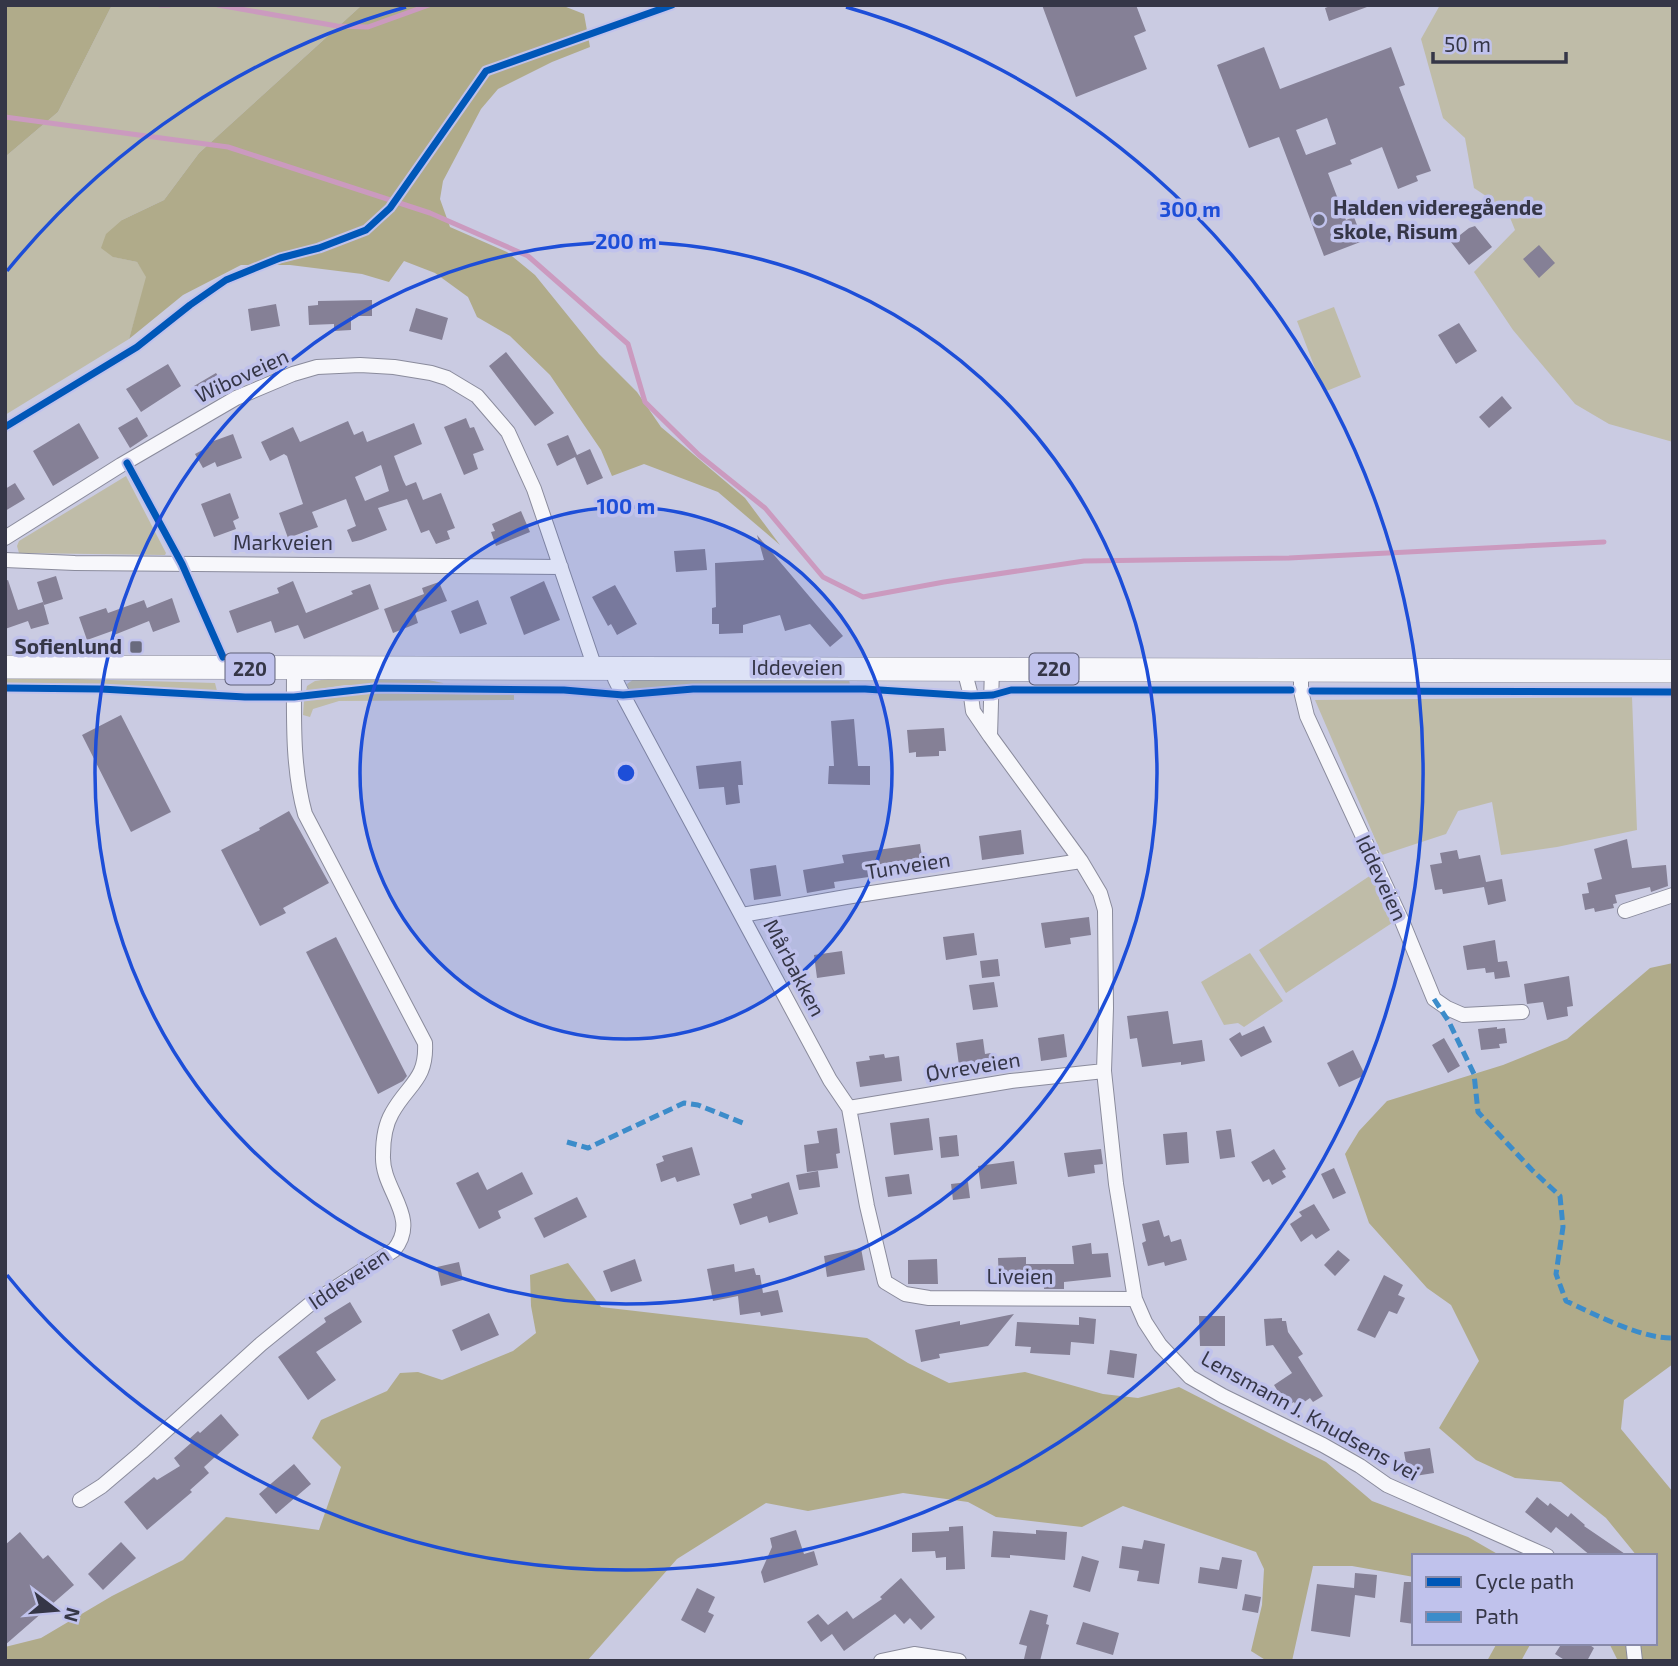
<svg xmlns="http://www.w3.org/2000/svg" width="1678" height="1666" viewBox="0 0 1678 1666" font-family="'Exo 2',sans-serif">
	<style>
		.green { fill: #bfbca8 }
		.forest { fill: #b0ab8a }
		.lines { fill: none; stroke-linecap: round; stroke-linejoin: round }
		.stream { stroke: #cb9abf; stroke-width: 5 }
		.building { fill: #858096; fill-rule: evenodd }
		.minor-casing { stroke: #8a8b9c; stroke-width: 16 }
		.primary-casing { stroke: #8a8b9c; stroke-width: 24 }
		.minor { stroke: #f7f7fb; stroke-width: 14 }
		.primary { stroke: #f7f7fb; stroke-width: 23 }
		.quiet { stroke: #3c8cca; stroke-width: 5; stroke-dasharray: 10 5; stroke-linecap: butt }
		.cycleway-casing { stroke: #c0c2ec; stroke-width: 11 }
		.cycleway { stroke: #0057b8; stroke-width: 7 }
		.ring { fill: none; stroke: #1d4ed8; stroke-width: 3.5 }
		.poi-dot { fill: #696a7d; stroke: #c0c2ec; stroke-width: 2.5 }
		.labels { text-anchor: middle; stroke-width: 7; stroke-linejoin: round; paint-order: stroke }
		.shield { fill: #c0c2ec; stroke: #5f6078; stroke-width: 2 }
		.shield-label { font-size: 19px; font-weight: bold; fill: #353647 }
		.poi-label { font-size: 21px; font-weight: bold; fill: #353647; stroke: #c0c2ec; text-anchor: start }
		.street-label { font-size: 21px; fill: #353647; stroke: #c0c2ec }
		.centre { fill: #1d4ed8; stroke: #c0c2ec; stroke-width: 3.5 }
		.ring-label { font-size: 21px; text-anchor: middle; font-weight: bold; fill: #1d4ed8; stroke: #c0c2ec; stroke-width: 7; stroke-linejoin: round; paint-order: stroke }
	</style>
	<rect width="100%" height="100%" fill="#cacbe2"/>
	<!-- green -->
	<path class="green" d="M112 5H362L199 153 164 200 122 220 114 257 137 262 147 277 129 339 5 415V157L58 112Z
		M1440 5H1673V442L1609 424 1575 404 1513 330 1474 272 1515 230 1507 210 1474 188 1465 138 1443 118 1421 39Z
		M1334 307 1361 377 1324 392 1297 321Z
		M126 476 166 553 165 555 19 553 17 546 19 541Z
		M5 677 215 683 217 691 59 683 5 685Z
		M414 677 443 683 444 685H345L306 691 307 686 315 681 328 679Z
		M634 679H849L850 685 675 686 629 690 627 684Z
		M385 693 514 695V700L339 701 313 709 310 717 303 715 304 701 345 694Z
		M1632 697 1637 830 1557 847 1501 855 1492 802 1458 811 1446 834 1382 855 1315 700Z
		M1371 875 1395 921 1286 993 1259 950Z
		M1250 953 1283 1001 1244 1027 1238 1023 1224 1025 1201 982Z"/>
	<!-- forest -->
	<path class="forest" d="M5 5H112L58 112 5 157Z
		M362 5H561L584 14 590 47 552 62 498 89 481 109 443 181 440 199 450 227 507 252 535 275 599 354 637 392 661 427 745 498 780 545 718 492 644 464 612 476 601 450 550 375 510 336 477 317 468 297 435 273 404 261 389 282 362 274 290 265H241L183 295 129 339 146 277 137 262 113 257 101 248 106 234 122 220 164 200 199 153Z
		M1673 963V1364L1624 1400 1621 1429 1673 1492V1661H1618L1609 1643H1655V1556H1637L1606 1518 1561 1482 1515 1478 1476 1460 1439 1428 1479 1361 1451 1305 1427 1288 1369 1223 1345 1154 1359 1131 1387 1101 1503 1065 1567 1039 1650 968Z
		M568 1263 601 1307 867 1338 908 1363 949 1383 1025 1372 1103 1394 1138 1398 1179 1387 1326 1462 1372 1501 1468 1537 1501 1556H1414V1577L1352 1566H1313L1292 1661H1267L1251 1651 1262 1605 1264 1569 1256 1552 1123 1506 1082 1527 996 1517 968 1502 903 1493 808 1511 766 1503 677 1559 587 1661H5V1647L41 1638 112 1596 183 1560 226 1517 319 1530 341 1467 312 1438 321 1420 387 1391 400 1373 418 1372 442 1380 513 1351 536 1333 531 1306 530 1275Z
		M1497 1643H1531L1521 1661H1487Z"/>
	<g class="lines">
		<!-- stream -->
		<path class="stream" d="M160 5H169
			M218 5 337 26 368 27 429 5
			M5 117 228 147 430 213 528 256 628 344 645 402 699 455 765 508 823 577 863 597 944 582 1084 561 1289 558 1604 542"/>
	</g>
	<!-- building -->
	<path class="building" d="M1042 5H1136L1146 31 1134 36 1147 69 1076 97Z
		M1333 5H1367V7L1329 21 1325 8Z
		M1264 47 1280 89 1391 47 1405 85 1399 87 1431 171 1416 176 1418 181 1398 189 1382 147 1350 160 1352 164 1328 173 1346 220 1354 217 1363 241 1324 256 1279 137 1249 148 1217 65ZM1327 118 1336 144 1306 155 1296 130Z
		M1475 226 1492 247 1469 265 1451 242 1469 228Z
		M1539 245 1555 263 1539 278 1523 259Z
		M372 300V316H351V330L334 331V324L309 325 308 306 318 305V301Z
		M276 304 280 326 251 331 248 309Z
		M416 308 448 318 442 340 409 331Z
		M1459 323 1477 351 1456 364 1438 335Z
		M506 352 554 413 535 426 489 366Z
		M168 364 181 386 141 412 126 389Z
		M216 373 227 390 204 404 194 386Z
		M1502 396 1512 408 1489 428 1479 417Z
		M137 417 148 436 130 448 118 428Z
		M466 418 470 428 474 427 484 450 473 454 478 469 464 475 444 427Z
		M348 421 354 435 363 431 367 442 414 423 422 444 394 456 403 480 406 486 416 482 423 500 441 493 455 528 447 531 450 539 436 544 429 530 421 533 407 499 378 508 387 530 361 540 352 542 347 530 356 526 346 499 312 512 318 527 288 538 279 513 303 504 287 456 284 454 270 461 261 442 293 427 300 442ZM381 465 389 491 365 501 355 477Z
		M79 423 99 458 53 486 33 451Z
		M233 434 242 458 217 467 215 462 203 468 195 454 210 446 208 443Z
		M568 435 577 455 590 449 603 478 587 485 575 457 557 466 547 444Z
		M15 483 25 499 5 511V489Z
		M230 493 239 518 233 521 236 529 214 537 201 504Z
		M521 511 530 532 496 546 491 532 495 531 492 524Z
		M757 535 843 636 830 647 810 624 785 631 780 615 743 625V633L719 634V624H712V608L716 607 715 563 764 560Z
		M705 549 707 570 676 572 674 551Z
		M56 576 63 599 44 605 37 582Z
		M8 580 18 610 43 602 49 624 31 629 28 621 5 629V581Z
		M293 581 306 613 353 594 351 591 370 584 379 609 304 639 298 625 275 633 271 621 237 633 229 611 279 593 277 588Z
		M544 581 560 620 524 635 510 597Z
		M439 582 447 601 415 613 418 623 393 633 384 609 424 594 422 588Z
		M615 585 637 624 617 635 611 624 608 626 592 597Z
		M172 598 180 622 153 632 149 621 114 635 112 631 87 640 79 617 106 608 108 613 144 600 147 608Z
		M478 600 487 624 460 634 451 611Z
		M121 715 171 812 131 832 82 735Z
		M854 719 858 766H870V785L828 784 829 766H834L831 721Z
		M944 728 946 751H939V756L916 757V752L909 753 907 730Z
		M741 761 743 785H738L740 803 726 805 724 787 699 789 696 766Z
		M289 811 329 883 283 908 286 913 260 926 221 850 260 830 259 828Z
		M1021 830 1024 854 982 860 979 836Z
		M1627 839 1632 868 1666 865 1668 886 1651 892 1650 887 1615 895 1617 903 1613 904 1614 908 1595 912 1594 908 1585 910 1582 894 1589 893 1587 883 1602 879 1594 849Z
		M920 844 924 869 834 882 835 888 807 893 803 870 844 863 842 855Z
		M1457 850 1459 859 1480 855 1486 882 1502 879 1506 901 1488 905 1484 887 1443 894 1442 889 1435 890 1430 865 1442 863 1440 853Z
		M776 865 781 896 754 900 750 869Z
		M1089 917 1091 935 1070 938 1071 944 1045 948 1041 923Z
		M974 933 977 955 946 960 943 937Z
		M336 937 407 1076 403 1081 378 1094 306 952Z
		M1495 940 1498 962 1507 961 1510 977 1495 979 1494 972 1486 973 1485 968 1467 970 1463 946Z
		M842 951 845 974 817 978 814 955Z
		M998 959 1000 976 982 978 980 961Z
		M1569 976 1573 1006 1567 1007 1568 1016 1547 1020 1543 1002 1527 1004 1524 984Z
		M994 982 998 1007 973 1010 969 985Z
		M1168 1011 1173 1044 1202 1040 1205 1061 1181 1065V1062L1142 1067 1137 1038 1130 1039 1127 1016Z
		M1264 1026 1272 1042 1241 1057 1229 1039 1240 1032 1242 1036Z
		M1497 1027V1029L1505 1028 1507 1043 1499 1044 1500 1048 1481 1050 1478 1029Z
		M1064 1034 1067 1057 1041 1061 1038 1038Z
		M1444 1038 1460 1066 1448 1073 1432 1045Z
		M983 1039 985 1054 991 1053 994 1067 960 1073 956 1043Z
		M1353 1050 1365 1075 1339 1087 1327 1063Z
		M884 1054 885 1058 899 1056 902 1081 860 1087 856 1062 870 1060 869 1056Z
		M929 1118 933 1150 894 1155 890 1123Z
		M837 1128 840 1153 836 1154 838 1168 807 1172 804 1145 819 1143 817 1131Z
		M1231 1129 1235 1157 1220 1159 1216 1131Z
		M1187 1132 1189 1163 1166 1165 1163 1134Z
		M957 1135 959 1156 941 1158 939 1137Z
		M692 1147 700 1175 677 1182 675 1177 661 1182 656 1164 664 1161 662 1156Z
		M1101 1149 1103 1164 1094 1165 1095 1173 1068 1177 1064 1153Z
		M1274 1149 1286 1169 1282 1171 1286 1177 1272 1185 1269 1179 1263 1182 1251 1162Z
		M1014 1161 1017 1184 981 1189 978 1166Z
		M1334 1168 1346 1193 1333 1199 1321 1174Z
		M818 1171 820 1187 799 1190 796 1175Z
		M478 1172 487 1190 522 1172 533 1194 498 1211 501 1218 479 1229 456 1183Z
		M909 1174 912 1194 888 1197 885 1177Z
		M789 1182 798 1214 769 1223 767 1216 740 1225 733 1204 752 1198 751 1194Z
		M968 1182 970 1198 953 1200 951 1184Z
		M577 1197 587 1217 544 1238 534 1218Z
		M1314 1204 1330 1230 1316 1239 1312 1234 1301 1242 1290 1224 1302 1216 1299 1212Z
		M1159 1220 1164 1237 1169 1235 1171 1242 1181 1239 1187 1260 1165 1266 1164 1262 1148 1266 1142 1243 1146 1241 1142 1224Z
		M1091 1243 1092 1254 1108 1253 1111 1277 1064 1282V1289H1044V1280L999 1282 998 1258 1026 1257V1264H1074L1072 1246Z
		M861 1248 865 1270 827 1277 824 1256Z
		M1338 1250 1350 1260 1335 1276 1324 1265Z
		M635 1259 642 1281 611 1292 603 1271Z
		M937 1259 938 1284H908V1260Z
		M459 1262 463 1280 441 1286 437 1267Z
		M734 1264 735 1272 754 1268 756 1275H760L763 1293 778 1290 783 1312 761 1316 760 1312 740 1315 738 1296 713 1301 707 1269Z
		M1384 1275 1403 1285 1398 1295 1405 1298 1397 1314 1389 1311 1375 1338 1357 1330Z
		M350 1302 362 1322 316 1352 336 1380 308 1400 278 1357 326 1322 324 1318Z
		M489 1313 499 1335 461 1351 452 1330Z
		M1014 1314 988 1346 939 1354 940 1358 921 1362 915 1330 960 1321V1325Z
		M1199 1316H1225V1346H1200Z
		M1079 1317 1096 1319 1094 1344 1071 1342 1070 1355 1030 1353 1031 1347 1015 1346 1017 1322 1079 1325Z
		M1282 1318V1321H1286L1288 1332 1303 1354 1298 1357 1323 1396 1313 1402 1310 1398 1297 1407 1294 1402 1287 1406 1274 1385 1292 1373 1273 1345 1266 1346 1264 1319Z
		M1110 1350 1137 1354 1134 1378 1107 1374Z
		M221 1414 239 1435 204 1467 209 1473 190 1490 192 1492 147 1530 124 1502 154 1477 157 1480 180 1466 174 1458 191 1443 188 1440 198 1431 200 1433Z
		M1430 1448 1434 1473 1415 1476V1473L1408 1474 1404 1452Z
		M294 1464 311 1484 276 1514 259 1494Z
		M1537 1497 1548 1506 1550 1503 1568 1517 1571 1513 1585 1525 1584 1526 1628 1556H1591L1556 1527 1551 1533 1525 1512Z
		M963 1526 965 1569 946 1570V1557L936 1558 935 1551 912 1552V1533L949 1531V1527Z
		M796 1530 804 1554 814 1551 818 1565 764 1583 761 1572 772 1547 770 1538Z
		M1036 1530 1067 1532 1065 1560 1010 1555V1558L991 1557 993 1531 1036 1534Z
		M20 1532 43 1559 48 1555 74 1585 5 1645V1545Z
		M1144 1540 1165 1544 1159 1584 1137 1581 1139 1571 1119 1568 1122 1546 1142 1549Z
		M121 1542 136 1558 103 1590 88 1574Z
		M1082 1556 1099 1561 1090 1592 1073 1587Z
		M1222 1557 1242 1560 1237 1589 1198 1583 1200 1567 1219 1570Z
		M1355 1573 1377 1575 1375 1598 1355 1595 1350 1637 1311 1631 1317 1584 1354 1588Z
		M901 1578 935 1617 921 1630 910 1618 904 1624 895 1614 844 1651 832 1634 821 1642 807 1622 818 1614 828 1625 847 1611 853 1619 882 1599 880 1597Z
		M1404 1582H1414V1624L1400 1622Z
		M697 1588 715 1597 708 1612 714 1615 705 1633 681 1620Z
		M1245 1594 1261 1597 1258 1613 1242 1610Z
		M1030 1610 1048 1615 1046 1624 1049 1625 1040 1661 1024 1659 1027 1646 1019 1644Z
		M1083 1622 1119 1633 1113 1655 1076 1644Z
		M1562 1643H1587L1594 1648 1587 1661H1566L1555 1654Z"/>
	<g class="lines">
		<defs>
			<path id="minor" d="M5 538 121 465 236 398 293 374 317 367 360 365 394 367 431 373 447 378 477 396 508 432 534 489 595 668
				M5 560 75 563 561 567
				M615 668V679L623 695 830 1080 849 1108 867 1206 885 1282 905 1294 929 1298 1135 1299
				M964 669 971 696 973 711 990 736 992 669
				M1301 670V691L1307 716 1402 921 1434 999 1447 1008 1463 1015 1522 1012
				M990 736 1081 861 1100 893 1105 910 1106 1008 1104 1071 1116 1184 1135 1299 1145 1322 1160 1345 1190 1377 1223 1396 1323 1445 1360 1466 1387 1485 1547 1556
				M1625 911 1673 895
				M742 915 852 896 1081 861
				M849 1108 1011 1081 1104 1071
				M80 1500 102 1486 142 1452 261 1344 309 1305 394 1250C421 1217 381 1190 383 1155 383 1142 385 1125 392 1113 408 1084 427 1080 425 1043L305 814C292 767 294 718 294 669
				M1633 1643 1635 1661
				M881 1661 914 1654 959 1661"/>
			<path id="primary" d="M5 667 1673 671"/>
		</defs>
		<!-- minor casing -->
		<use href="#minor" class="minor-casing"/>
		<!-- primary casing -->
		<use href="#primary" class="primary-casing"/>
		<!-- minor -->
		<use href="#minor" class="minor"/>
		<!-- primary -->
		<use href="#primary" class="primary"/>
		<!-- quiet -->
		<path class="quiet" d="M1434 999 1449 1022 1474 1074 1478 1112 1532 1170 1560 1196 1563 1227 1556 1274 1566 1301C1594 1314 1642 1339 1673 1338
			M567 1142 588 1148 684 1103 698 1105 743 1123"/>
		<defs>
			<path id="cycleway" d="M5 427 137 347 190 305 226 280 280 258 319 248 366 230 390 208 486 71 672 5
				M127 463 182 564 223 657
				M5 688 101 689 245 697H294L374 688 564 690 623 695 693 689H865L971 696 993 695 1011 690H1291
				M1312 691 1673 692"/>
		</defs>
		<!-- cycleway casing -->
		<use href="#cycleway" class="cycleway-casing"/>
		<!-- cycleway -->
		<use href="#cycleway" class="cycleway"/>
	</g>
	<!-- distance rings -->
	<circle cx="626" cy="773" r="266" fill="#1d4ed8" fill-opacity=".12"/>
	<g class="ring">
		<circle cx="626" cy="773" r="266"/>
		<circle cx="626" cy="773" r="531"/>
		<path d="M7 271A797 797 0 0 1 406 7M846 7A797 797 0 1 1 7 1275"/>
	</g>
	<!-- markers -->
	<g class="poi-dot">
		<circle cx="1319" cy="220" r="7"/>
		<rect x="129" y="640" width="14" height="14" rx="3.5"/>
	</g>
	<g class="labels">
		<!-- shield labels -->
		<g class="shield">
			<rect x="225.5" y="653.5" width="49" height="31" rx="5"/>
			<rect x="1029.5" y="653.5" width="49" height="31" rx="5"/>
		</g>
		<g class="shield-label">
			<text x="250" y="676">220</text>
			<text x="1054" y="676">220</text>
		</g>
		<!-- poi labels -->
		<g class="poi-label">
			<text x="1333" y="215">Halden videregående<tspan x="1333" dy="24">skole, Risum</tspan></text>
			<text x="122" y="654" text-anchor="end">Sofienlund</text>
		</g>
		<!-- street labels -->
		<g class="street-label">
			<text transform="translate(242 376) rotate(-25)" y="7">Wiboveien</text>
			<text x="283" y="550">Markveien</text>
			<text x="797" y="675">Iddeveien</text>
			<text transform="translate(908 866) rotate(-9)" y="7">Tunveien</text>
			<text transform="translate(1381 878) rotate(65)" y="7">Iddeveien</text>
			<text transform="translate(794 968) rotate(62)" y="7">Mårbakken</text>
			<text transform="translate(973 1067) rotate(-9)" y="7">Øvreveien</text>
			<text x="1020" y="1284">Liveien</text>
			<text transform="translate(349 1279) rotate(-34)" y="7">Iddeveien</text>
			<text transform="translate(1310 1416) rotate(29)" y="7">Lensmann J. Knudsens vei</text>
		</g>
	</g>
	<circle cx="626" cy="773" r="10" class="centre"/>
	<g class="ring-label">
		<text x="1190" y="217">300 m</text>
		<text x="626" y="249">200 m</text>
		<text x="626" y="514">100 m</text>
	</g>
	<!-- border -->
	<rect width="1678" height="1666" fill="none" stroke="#353647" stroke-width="14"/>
	<!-- legend -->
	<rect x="1412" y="1554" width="245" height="91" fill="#c0c2ec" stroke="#888aaa" stroke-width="2"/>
	<rect x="1426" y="1577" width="35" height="10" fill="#0057b8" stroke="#888aaa" stroke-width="2"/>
	<text x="1475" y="1589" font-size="21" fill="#353647">Cycle path</text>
	<rect x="1426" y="1612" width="35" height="10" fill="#3c8cca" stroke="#888aaa" stroke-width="2"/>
	<text x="1475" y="1624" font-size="21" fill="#353647">Path</text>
	<!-- north arrow -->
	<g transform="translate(56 1610) rotate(106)" stroke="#c0c2ec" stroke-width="5" paint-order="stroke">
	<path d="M0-5L12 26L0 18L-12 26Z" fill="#353647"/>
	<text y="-10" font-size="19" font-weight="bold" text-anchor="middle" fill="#353647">N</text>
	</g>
	<!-- scale -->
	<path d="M1433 52v10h133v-10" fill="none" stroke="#353647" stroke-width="3.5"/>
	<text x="1444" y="52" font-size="21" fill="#353647" stroke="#c0c2ec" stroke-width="5" paint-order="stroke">50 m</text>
</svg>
